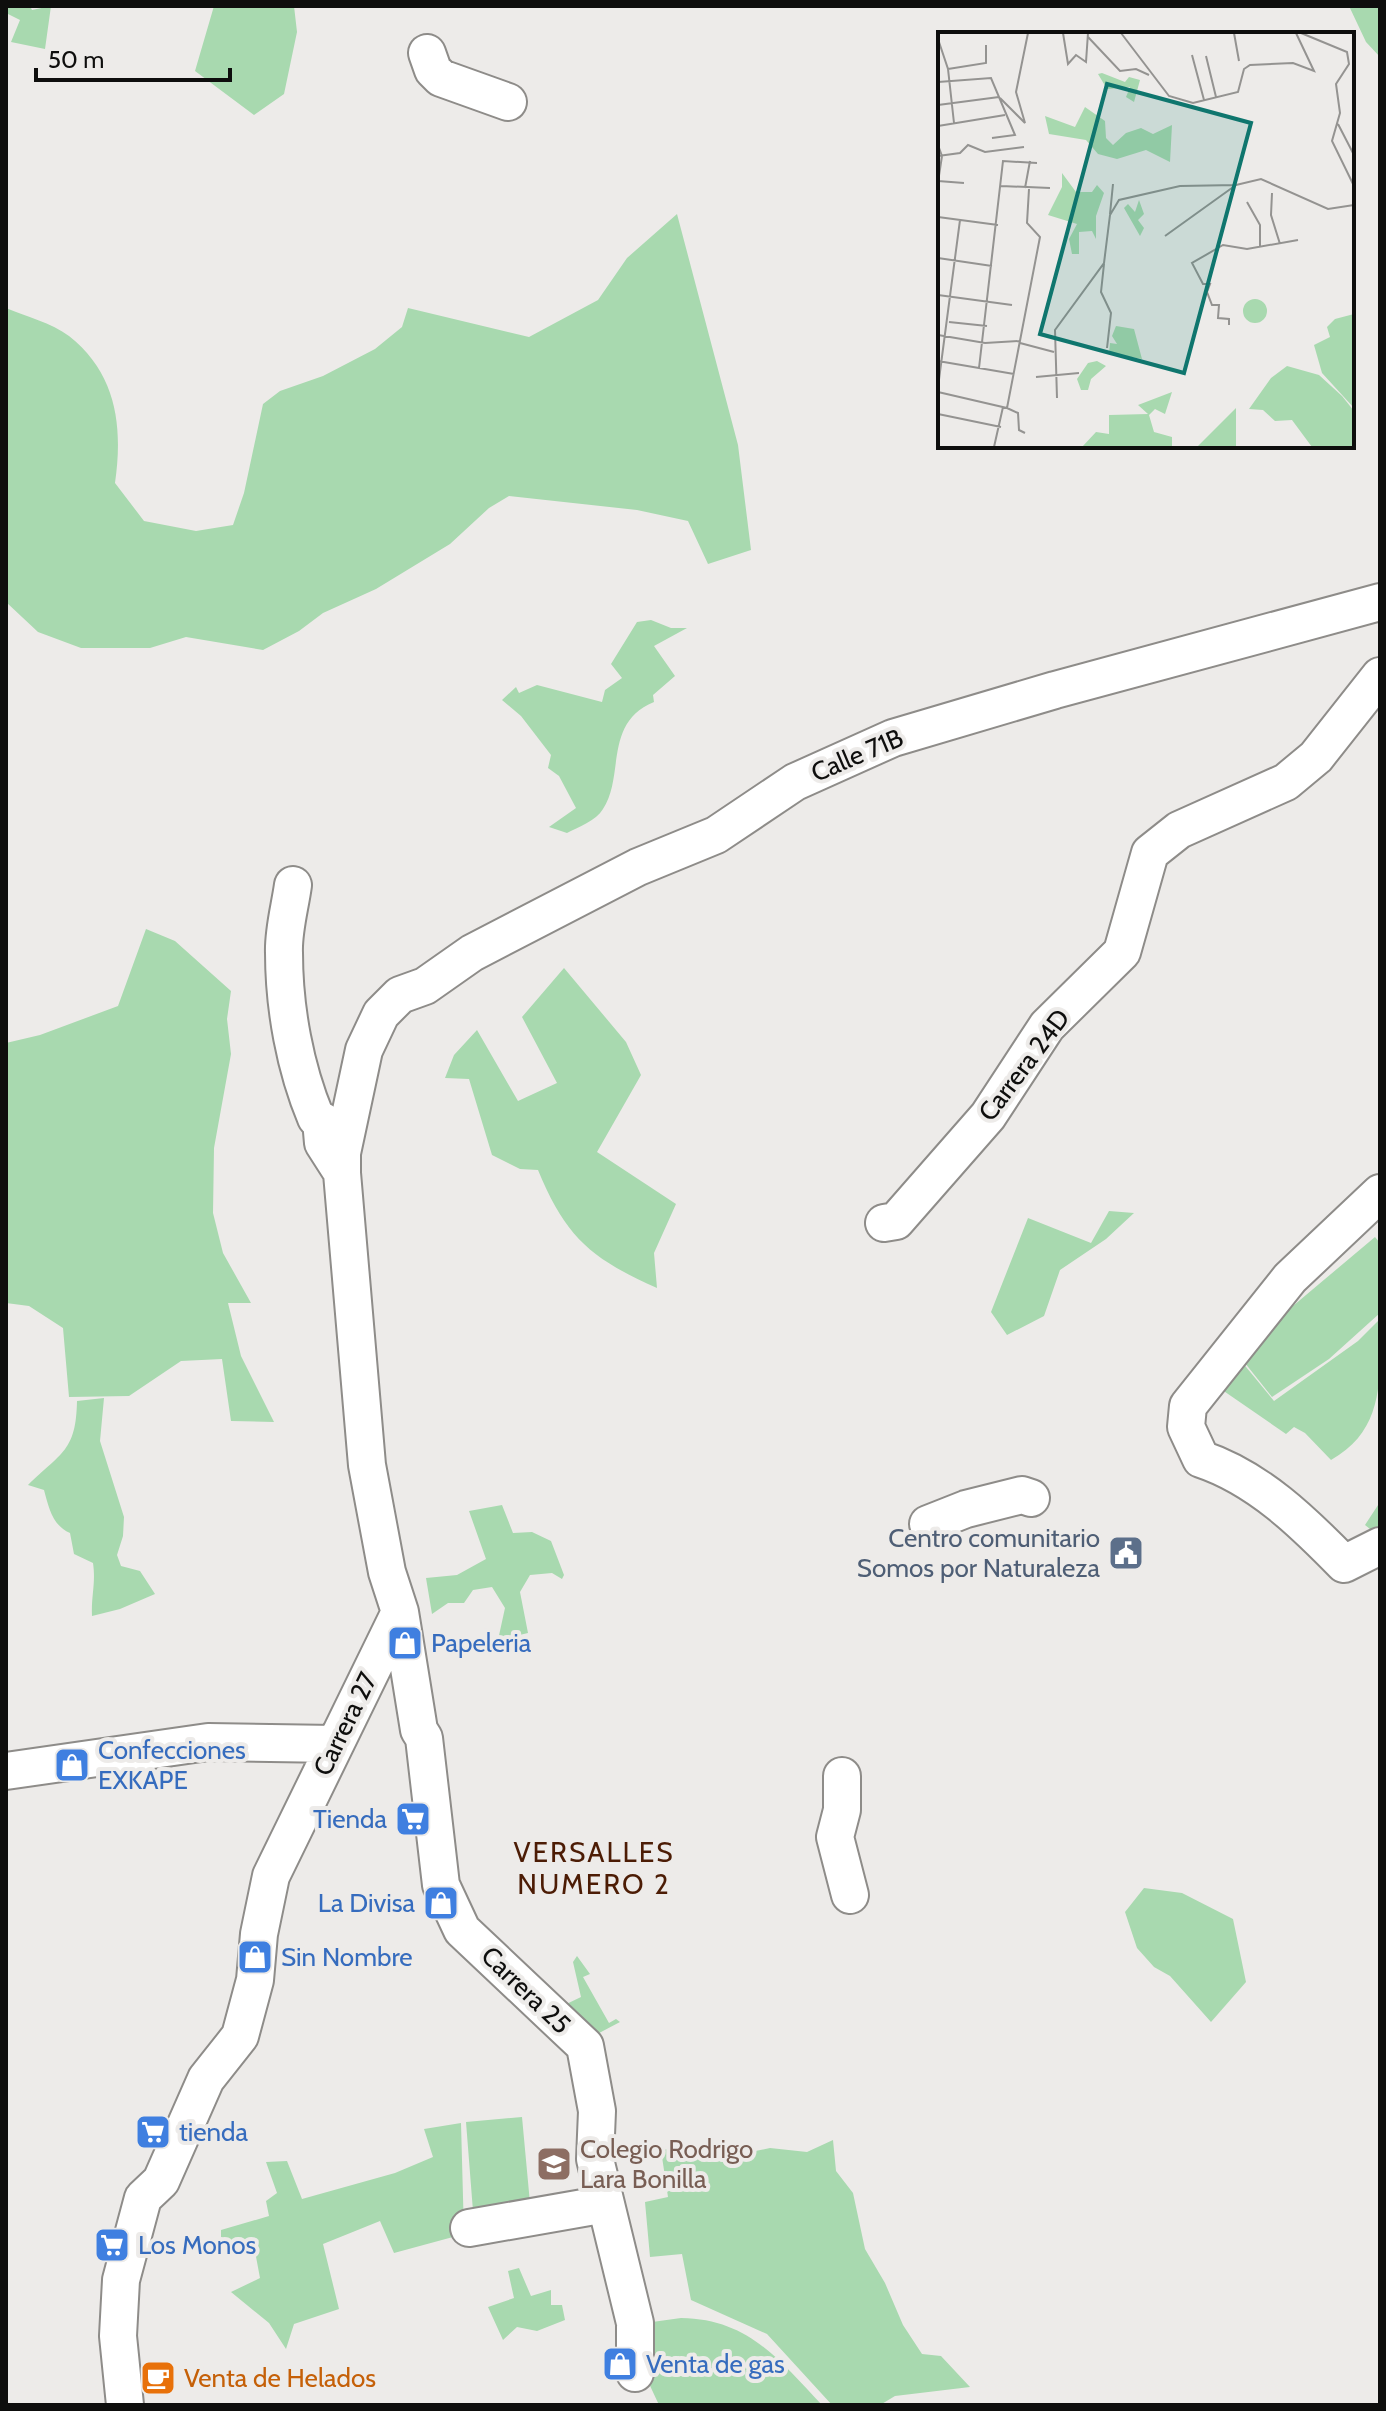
<svg xmlns="http://www.w3.org/2000/svg" width="1386" height="2411" viewBox="0 0 1386 2411" font-family="Cabin,sans-serif">
	<style>
		.green { fill: #a8d9af }
		.lines { fill: none; stroke-linecap: round; stroke-linejoin: round }
		.minor-casing { stroke: #8e8c89; stroke-width: 40 }
		.minor { stroke: #fff; stroke-width: 36 }
		.labels { text-anchor: middle; stroke-width: 8; stroke-linejoin: round; paint-order: stroke }
		.street-label { font-size: 26px; fill: #0e0e0d; stroke: #edebe9 }
		.service-label { font-size: 26px; fill: #4e5e75; stroke: #edebe9; text-anchor: end }
		.shop-label { font-size: 26px; fill: #366cbe; stroke: #edebe9; text-anchor: start }
		.education-label { font-size: 26px; fill: #785e54; stroke: #edebe9; text-anchor: start }
		.food-label { font-size: 26px; fill: #c56008; stroke: #edebe9; text-anchor: start }
		.neighbourhood-label { font-size: 28px; letter-spacing: 2px; fill: #4c1c05; stroke: #edebe9 }
		.inset-road { fill: none; stroke: #949391; stroke-width: 2 }
		.view { fill: #0f766e; fill-opacity: 0.15; stroke: #0f766e; stroke-width: 4 }
		.inset-edge { fill: none; stroke: #0e0e0d; stroke-width: 4 }
	</style>
	<rect width="100%" height="100%" fill="#edebe9"/>
	<!-- green -->
	<path class="green" d="M6 6H30L32 10 51 6 45 49 11 42 20 20 6 13Z
		M214 6H294L297 32 284 94 254 115 195 71Z
		M1349 6H1380V57L1366 42Z
		M677 214 738 445 751 550 708 564 688 521 637 510 509 496 489 508 450 544 376 589 323 613 299 631 263 650 186 637 150 648H81L38 632 6 602V308C25 316 52 323 69 336 117 374 123 427 115 483L144 521 196 531 233 525 244 493 263 404 280 391 323 376 375 349 402 327 408 308 529 337 598 300 627 258Z
		M651 620 671 628H687L654 646 675 676 653 695 654 702C603 723 625 776 603 809 596 821 578 827 567 833L549 827 576 808 559 776 548 768 551 755 521 716 502 700 516 687 519 693 537 685 602 702 605 690 622 678 611 664 637 622Z
		M146 929 175 941 231 991 227 1019 231 1054 214 1148 213 1213 223 1253 251 1303H228L241 1356 274 1422 231 1421 222 1359 181 1361 129 1396 69 1397 63 1328 29 1306 6 1303V1043L40 1035 118 1006Z
		M564 968 626 1042 641 1075 597 1152 676 1204 654 1253 657 1288C592 1259 566 1238 538 1170L520 1169 492 1155 469 1079 445 1078 454 1055 477 1030 518 1101 557 1083 522 1017Z
		M1109 1211 1134 1213 1106 1239 1060 1270 1044 1316 1007 1335 991 1312 1028 1218 1091 1243Z
		M1375 1237 1380 1243V1313L1329 1359 1272 1397 1237 1353Z
		M1380 1319C1380 1377 1386 1429 1331 1460L1305 1433 1294 1427 1286 1434 1215 1385 1237 1356 1274 1401 1358 1341Z
		M104 1398 100 1441 124 1517 123 1536 117 1555 121 1566 140 1571 155 1594 120 1609 92 1616C91 1596 96 1583 93 1563L74 1554 70 1533C52 1525 49 1508 44 1490L28 1485C62 1452 76 1451 77 1401Z
		M1380 1502V1537L1365 1525Z
		M502 1505 513 1533 532 1532 551 1541 564 1575 562 1579 552 1573 530 1575 520 1592 528 1633 498 1640 505 1608 492 1587 473 1590 464 1603H448L432 1614 426 1578 457 1575 486 1559 469 1511Z
		M1144 1888 1182 1893 1233 1919 1246 1982 1211 2022 1170 1976 1154 1967 1137 1948 1125 1912Z
		M577 1956 590 1974 583 1977 609 2023 616 2019 620 2022 584 2041 556 2009 581 1997 573 1962Z
		M522 2117 531 2214 474 2224 466 2122Z
		M461 2123 464 2234 394 2253 380 2221 323 2244 339 2309 294 2324 286 2349 269 2323 231 2292 260 2278 254 2246 221 2250V2230L269 2216 266 2201 277 2193 266 2162 287 2161 302 2199 395 2173 433 2157 424 2129Z
		M833 2140 836 2171 853 2193 865 2249 885 2283 903 2325 922 2354 941 2356 970 2387 895 2396 880 2405H832L767 2334 691 2300 682 2254 650 2257 645 2202 668 2197 661 2150 682 2147 741 2154 770 2148 807 2152Z
		M519 2268 531 2296 551 2290V2305H562L565 2320 537 2331 517 2327 503 2340 488 2307 514 2298 508 2271Z
		M681 2318C749 2319 779 2360 822 2405H659L645 2375V2323Z"/>
	<g class="lines">
		<defs>
			<path id="minor" d="M427 53 433 70 441 78 508 102
				M293 885C290 907 283 931 284 953 284 1008 295 1068 316 1118L321 1120 323 1143 339 1168
				M1380 1193 1290 1278 1188 1406 1186 1427 1201 1459C1258 1478 1303 1522 1344 1564L1380 1546
				M884 1223 896 1221 988 1116 1047 1026 1122 952 1150 853 1179 830 1286 782 1316 757 1380 676
				M928 1524 966 1509 1022 1495 1031 1498
				M400 1612 419 1730 424 1738 441 1885 462 1930 585 2046 597 2111 595 2159 635 2323V2373
				M6 1771 208 1742 335 1744
				M842 1776V1810L835 1837 850 1895
				M469 2228 606 2204
				M125 2405 118 2336 121 2280 143 2198 161 2181 206 2079 240 2036 255 1980 259 1934 271 1876 400 1612 387 1572 367 1465 342 1173V1153L364 1050 381 1014 400 995 425 986 472 953 638 867 716 835 795 782 893 738 1055 690 1380 602"/>
		</defs>
		<!-- minor casing -->
		<use href="#minor" class="minor-casing"/>
		<!-- minor -->
		<use href="#minor" class="minor"/>
	</g>
	<!-- icons -->
	<defs>
		<symbol id="civic-square" viewBox="-11 -11 22 22"><rect x="-9" y="-9" width="18" height="18" rx="4" fill="#5c6f8a" stroke="#edebe9"/><path d="M-.6-6.5H3V-4.5H.6V-3L4-1V1h2V6H-6V1h2V-1L-.6-3ZM-1.2 2.5V6h2.4V2.5Z" fill="#fff"/></symbol>
		<symbol id="shop-square" viewBox="-11 -11 22 22"><rect x="-9" y="-9" width="18" height="18" rx="4" fill="#3f7fe0" stroke="#edebe9"/><path d="M-5-2.5h2.3a2.7 3.5 0 0 1 5.4 0H5L5.5 6h-11ZM-1.5-2.5h3a1.5 2.3 0 0 0-3 0Z" fill="#fff"/></symbol>
		<symbol id="supermarket-square" viewBox="-11 -11 22 22"><rect x="-9" y="-9" width="18" height="18" rx="4" fill="#3f7fe0" stroke="#edebe9"/><path d="M-6-5.5h2.5l.6 2H6L4.5 2H-2.5L-4.4-4H-6ZM-1.5 3.2a1.3 1.3 0 1 0 .1 0ZM3 3.2a1.3 1.3 0 1 0 .1 0Z" fill="#fff"/></symbol>
		<symbol id="school-square" viewBox="-11 -11 22 22"><rect x="-9" y="-9" width="18" height="18" rx="4" fill="#8d6e63" stroke="#edebe9"/><path d="M0-5L7-2L0 1L-7-2ZM-4 1L0 2.5L4 1V4Q0 6-4 4Z" fill="#fff"/></symbol>
		<symbol id="cafe-square" viewBox="-11 -11 22 22"><rect x="-9" y="-9" width="18" height="18" rx="4" fill="#e8710a" stroke="#edebe9"/><path d="M-5.5-4.5H6V0H3Q3 3.5 0 3.5H-2.5Q-5.5 3.5-5.5 0ZM3-3.2v2h1.7v-2ZM-6 4.5H4V6H-6Z" fill="#fff"/></symbol>
	</defs>
	<g fill-rule="evenodd">
		<use href="#civic-square" x="1106" y="1533" width="40" height="40"/>
		<use href="#shop-square" x="385" y="1623" width="40" height="40"/>
		<use href="#shop-square" x="52" y="1745" width="40" height="40"/>
		<use href="#supermarket-square" x="393" y="1799" width="40" height="40"/>
		<use href="#shop-square" x="421" y="1883" width="40" height="40"/>
		<use href="#shop-square" x="235" y="1937" width="40" height="40"/>
		<use href="#supermarket-square" x="133" y="2112" width="40" height="40"/>
		<use href="#school-square" x="534" y="2144" width="40" height="40"/>
		<use href="#supermarket-square" x="92" y="2225" width="40" height="40"/>
		<use href="#shop-square" x="600" y="2344" width="40" height="40"/>
		<use href="#cafe-square" x="138" y="2358" width="40" height="40"/>
	</g>
	<g class="labels">
		<!-- street labels -->
		<g class="street-label">
			<text transform="translate(857 755) rotate(-23)" y="9">Calle 71B</text>
			<text transform="translate(1024 1065) rotate(-53)" y="9">Carrera 24D</text>
			<text transform="translate(345 1724) rotate(-64)" y="9">Carrera 27</text>
			<text transform="translate(526 1990) rotate(44)" y="9">Carrera 25</text>
		</g>
		<!-- service labels -->
		<g class="service-label">
			<text x="1100" y="1547">Centro comunitario<tspan x="1100" dy="30">Somos por Naturaleza</tspan></text>
		</g>
		<!-- shop labels -->
		<g class="shop-label">
			<text x="431" y="1652">Papeleria</text>
			<text x="98" y="1759">Confecciones<tspan x="98" dy="30">EXKAPE</tspan></text>
			<text x="387" y="1828" text-anchor="end">Tienda</text>
			<text x="415" y="1912" text-anchor="end">La Divisa</text>
			<text x="281" y="1966">Sin Nombre</text>
			<text x="179" y="2141">tienda</text>
			<text x="138" y="2254">Los Monos</text>
			<text x="646" y="2373">Venta de gas</text>
		</g>
		<!-- education labels -->
		<g class="education-label">
			<text x="580" y="2158">Colegio Rodrigo<tspan x="580" dy="30">Lara Bonilla</tspan></text>
		</g>
		<!-- food labels -->
		<g class="food-label">
			<text x="184" y="2387">Venta de Helados</text>
		</g>
		<!-- neighbourhood labels -->
		<g class="neighbourhood-label">
			<text x="594" y="1862">VERSALLES<tspan x="594" dy="32">NUMERO 2</tspan></text>
		</g>
	</g>
	<!-- overview -->
	<g transform="translate(938 32)">
		<rect width="416" height="416" fill="#edebe9"/>
		<path d="M164 41 187 50 191 45 202 48 196 70 188 65 192 55 169 57 160 42ZM147 75 167 89 168 106 175 113 188 101 203 96 215 102 234 93 232 130 208 118 179 127 160 122 148 108 111 102 107 84 137 95ZM124 141 138 160H154L159 153 166 161 158 184V207L154 199 141 200V222H134L131 207 139 192 110 183 124 155ZM201 168 206 182 200 188 206 196 202 204 186 176 190 172 197 180ZM305 279a12 12 0 1 1 24 0a12 12 0 1 1-24 0ZM416 282V376L384 341 376 313 392 305 389 295 397 287ZM178 294 196 297 204 327 171 321 172 311 179 312 174 304ZM159 329 168 334 153 347 150 358H143L139 347 150 331ZM349 334 381 343 404 364 416 379V415H374L354 388 337 389 325 378 311 377 333 346ZM234 360 227 382 217 377 211 383 216 400 234 405V415H144L158 400 171 402V383L210 382 200 373ZM298 376V415H259Z" fill="#a8d9af"/>
		<path class="inset-road" d="M125 1 130 32 138 23 148 30 150 1M183 1 231 64 255 71 300 60 306 37 312 33 355 31 376 39 358 1M296 1 301 29M363 1 409 20 411 32 398 52 402 81 394 109 416 154M150 5 182 39 198 37 211 43M0 7 10 37 16 91M254 23 266 68M268 24 278 65M10 37 48 31V13M0 50 53 46 77 103 54 106M62 66 87 91 78 60 90 1M0 73 61 65M400 92 416 123M0 94 67 83M0 113 4 124 0 150M0 124 22 121 30 113 47 120 86 115M0 149 26 151M63 154 112 156M87 156 92 129M334 161 333 183 342 212M309 170 322 193V214M172 182 175 152M0 185 60 193M227 204 298 153M0 226 54 234M166 232 163 260 173 281 169 316M0 263 74 273M11 290 49 294M291 293V287L280 286 281 273H274L269 260 272 252H265L254 231 285 213 309 217 360 208M0 303 47 311 82 309M82 311 116 320M0 329 76 342M41 336 65 129 99 131M98 345 141 341M0 355 22 188M0 360 69 376 102 205 89 191 91 157M119 366 117 298 166 231 172 183 181 168 242 154 298 153 323 147 390 177 416 173M69 376 80 381 81 398 87 401M0 382 63 395M56 415 65 375"/>
		<path class="view" d="M169 52 313 91 246 341 102 302Z"/>
		<rect width="416" height="416" class="inset-edge"/>
	</g>
	<!-- border -->
	<rect width="1386" height="2411" fill="none" stroke="#0e0e0d" stroke-width="16"/>
	<!-- scale -->
	<path d="M36 68v12h194v-12" fill="none" stroke="#0e0e0d" stroke-width="4"/>
	<text x="48" y="68" font-size="24" fill="#0e0e0d" stroke="#edebe9" stroke-width="6" paint-order="stroke">50 m</text>
</svg>
